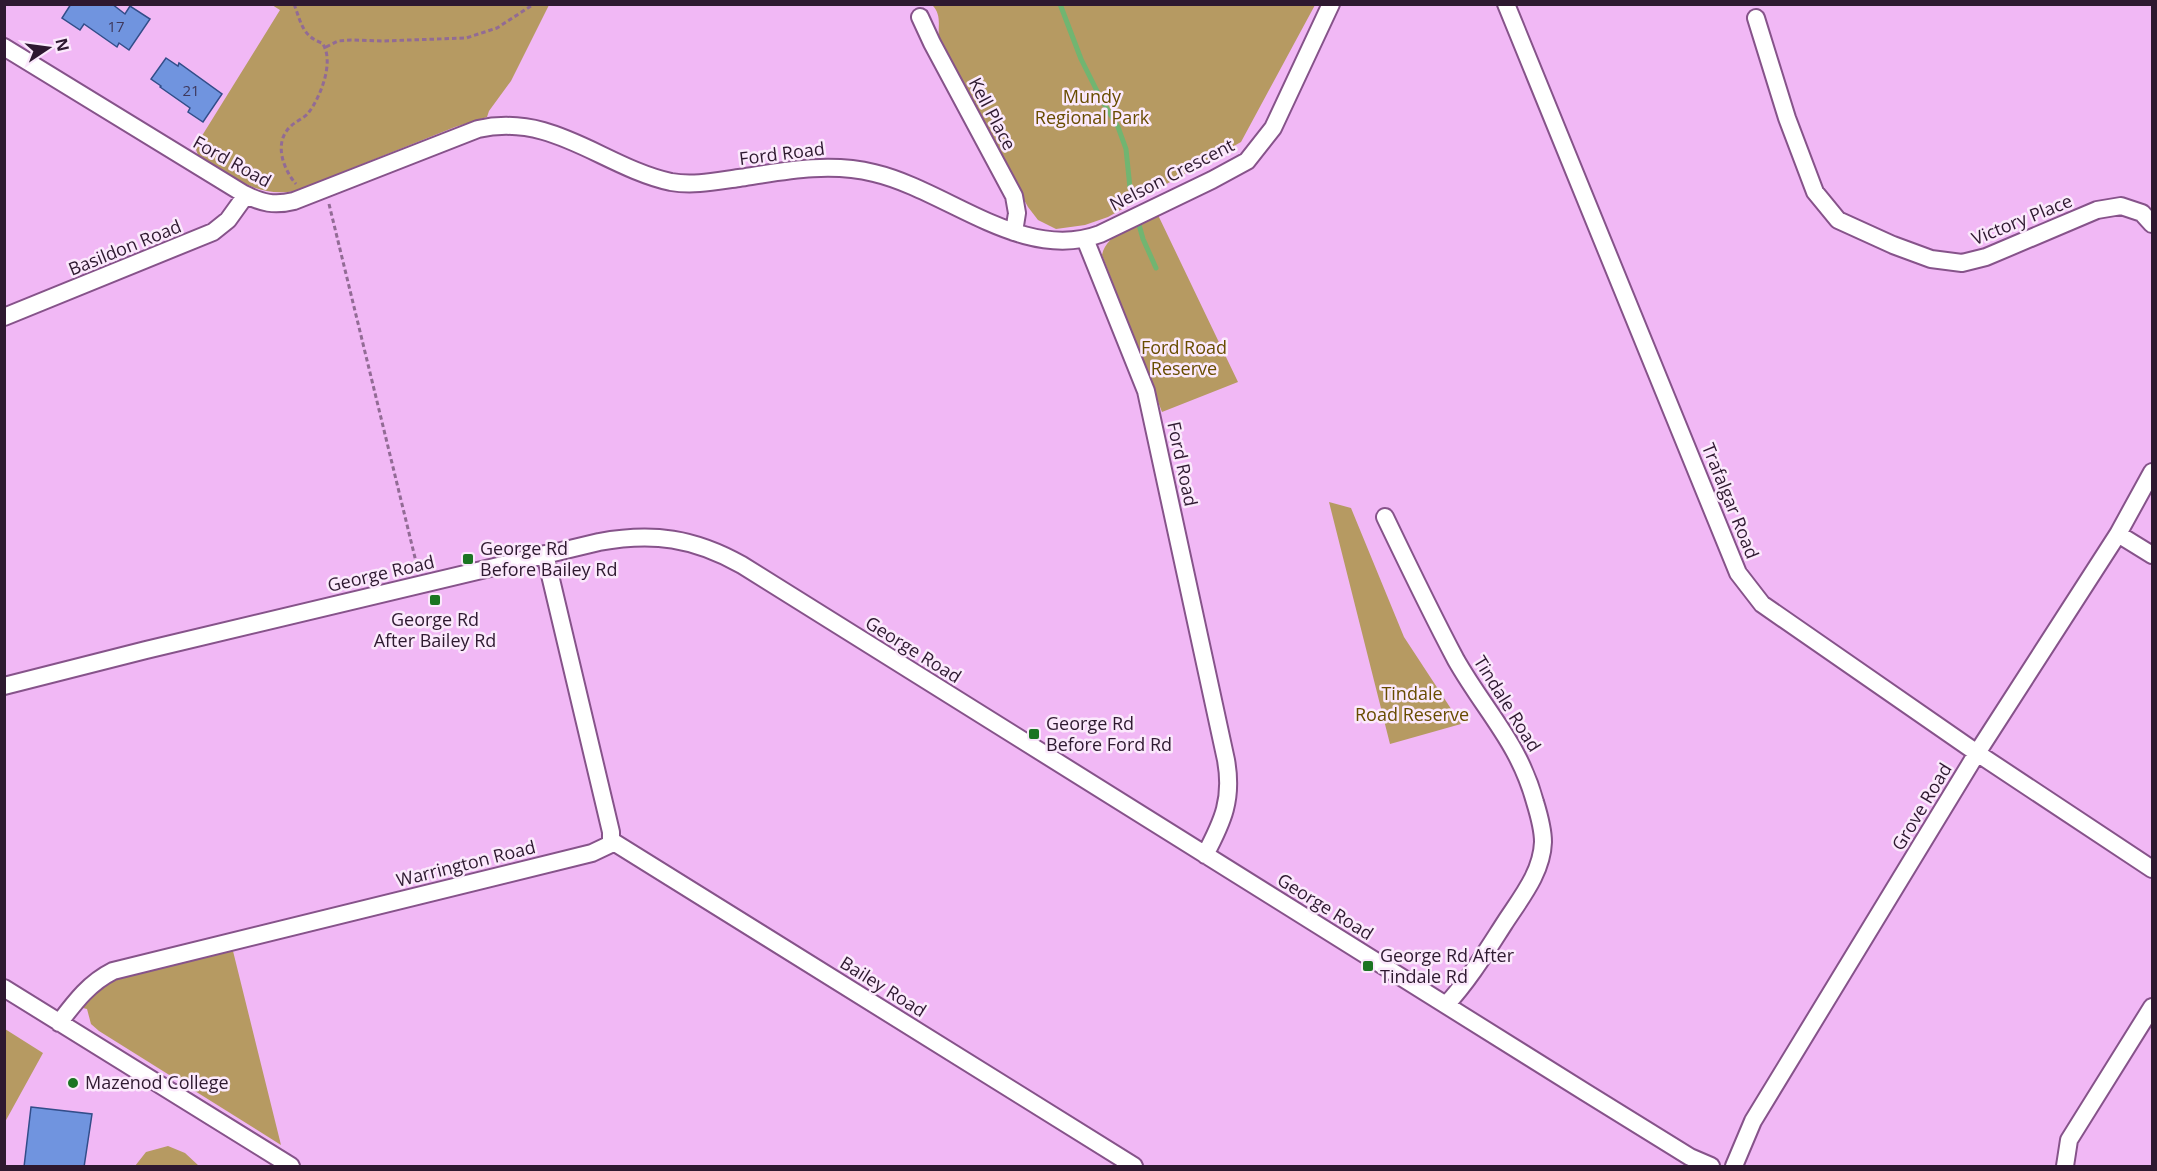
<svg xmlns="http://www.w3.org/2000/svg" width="2157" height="1171" viewBox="0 0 2157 1171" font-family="'Open Sans',sans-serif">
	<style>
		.green { fill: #b69a62 }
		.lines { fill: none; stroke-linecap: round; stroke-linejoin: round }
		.stream { stroke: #71b571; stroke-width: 5 }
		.building { fill: #7094df; stroke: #324d89; stroke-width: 1.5 }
		.minor-casing { stroke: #86538a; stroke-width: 20 }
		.path { stroke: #926b95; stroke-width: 3; stroke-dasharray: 4.5 3; stroke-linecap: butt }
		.minor { stroke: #fff; stroke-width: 16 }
		.poi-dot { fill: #1b7522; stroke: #fbe9fc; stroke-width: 2 }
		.labels { text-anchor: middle; stroke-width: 5; stroke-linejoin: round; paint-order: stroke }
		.number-label { font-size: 15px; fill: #3e385c }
		.park-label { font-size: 18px; fill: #684c00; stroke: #fbe9fc }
		.street-label { font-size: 18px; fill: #2e1930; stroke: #fbe9fc }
		.poi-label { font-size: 18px; fill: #2e1930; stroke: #fbe9fc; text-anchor: start }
	</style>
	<rect width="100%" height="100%" fill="#f1b8f5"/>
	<!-- green -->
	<path class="green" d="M272 5H549L511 81 489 111 487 117 455 127 295 191C255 198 231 175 198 155L195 147 280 10Z
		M932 5H1315L1241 142 1108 217 1085 225 1056 229 1038 220 1028 207 939 43C937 30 943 15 932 5Z
		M1158 215 1238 382 1162 412 1102 255C1107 232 1139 224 1158 215Z
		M1329 502 1351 508 1404 637 1461 724 1390 744Z
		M232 947 281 1145 99 1031 91 1024 87 1009 83 1008 86 1001 100 986 123 975Z
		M5 1029 43 1053 5 1122Z
		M168 1146 185 1153 199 1166H135L146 1152Z"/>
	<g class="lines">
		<!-- stream -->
		<path class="stream" d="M1060 4 1081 59 1100 97 1118 127 1126 149 1130 188
			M1138 221 1143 239 1156 268"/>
	</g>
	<!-- building -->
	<path class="building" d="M71 4H112L125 14 130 6 150 19 129 50 119 43 117 47 84 24 80 30 62 18Z
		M166 58 178 66 179 63 222 94 203 122 188 112 190 108 160 87 161 86 151 79Z
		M31 1107 92 1114 84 1167H24Z"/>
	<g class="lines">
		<defs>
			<path id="minor" d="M1506 4 1738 573 1762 604 1977 753 2152 869
				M920 17 932 43 1014 196 1017 213 1014 232
				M1756 18 1787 118 1815 192 1838 220 1893 245 1931 259 1962 263 1986 257 2097 210 2121 206 2142 213 2152 224
				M4 47 244 194C262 203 274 206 294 201L478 129C553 112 603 167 671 182 694 186 717 181 739 178 784 171 829 162 874 173 947 190 1023 263 1100 234L1212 180 1247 161 1273 128 1331 4
				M1085 239 1146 391 1226 760C1233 799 1223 821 1205 855
				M4 317 213 232 228 220 246 195
				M1385 517C1408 565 1431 613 1456 660 1485 711 1519 743 1535 802 1539 815 1543 829 1543 842 1542 873 1520 899 1504 924 1486 952 1469 980 1446 1005
				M2118 534 2152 555
				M4 686 146 650 599 542C653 532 694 538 742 565L1585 1092 1690 1157 1711 1166
				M612 841 1134 1166
				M4 988 291 1166
				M59 1023C75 1002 89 983 113 971L592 853 611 844V832L545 554
				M1734 1166 1753 1121 1977 753 2118 534 2152 472
				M2065 1166 2069 1140 2152 1007"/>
		</defs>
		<!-- minor casing -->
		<use href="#minor" class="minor-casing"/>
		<!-- path -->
		<path class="path" d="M294 4C301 22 302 36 322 43 335 60 321 96 309 112 305 118 296 121 291 126 273 142 283 169 296 184
			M326 47 338 41 351 40 382 41 466 38 497 28 534 4
			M329 204 418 570"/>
		<!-- minor -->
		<use href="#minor" class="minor"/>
	</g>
	<!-- markers -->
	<g class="poi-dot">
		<rect x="462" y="553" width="12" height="12" rx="3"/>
		<rect x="429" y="594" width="12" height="12" rx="3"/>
		<rect x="1028" y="728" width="12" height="12" rx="3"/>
		<rect x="1362" y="960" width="12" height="12" rx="3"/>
		<circle cx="73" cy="1083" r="6"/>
	</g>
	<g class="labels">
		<!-- number labels -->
		<g class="number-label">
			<text x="116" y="32">17</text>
			<text x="191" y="96">21</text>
		</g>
		<!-- park labels -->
		<g class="park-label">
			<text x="1092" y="103">Mundy<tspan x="1092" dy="21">Regional Park</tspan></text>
			<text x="1184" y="354">Ford Road<tspan x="1184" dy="21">Reserve</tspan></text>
			<text x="1412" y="700">Tindale<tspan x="1412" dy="21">Road Reserve</tspan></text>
		</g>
		<!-- street labels -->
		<g class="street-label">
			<text transform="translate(992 114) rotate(62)" y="6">Kell Place</text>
			<text transform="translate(782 154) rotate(-7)" y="6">Ford Road</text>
			<text transform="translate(232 162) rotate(29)" y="6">Ford Road</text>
			<text transform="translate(1172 175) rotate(-27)" y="6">Nelson Crescent</text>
			<text transform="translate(2022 220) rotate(-22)" y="6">Victory Place</text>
			<text transform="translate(125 248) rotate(-22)" y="6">Basildon Road</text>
			<text transform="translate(1182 464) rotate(78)" y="6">Ford Road</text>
			<text transform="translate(1730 501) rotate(68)" y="6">Trafalgar Road</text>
			<text transform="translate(381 574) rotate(-13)" y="6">George Road</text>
			<text transform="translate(913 650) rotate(32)" y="6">George Road</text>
			<text transform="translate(1507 704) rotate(58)" y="6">Tindale Road</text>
			<text transform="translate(1922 807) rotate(-59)" y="6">Grove Road</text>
			<text transform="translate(466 864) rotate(-14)" y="6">Warrington Road</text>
			<text transform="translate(1325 907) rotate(32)" y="6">George Road</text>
			<text transform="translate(883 987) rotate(32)" y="6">Bailey Road</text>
		</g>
		<!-- poi labels -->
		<g class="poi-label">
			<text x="480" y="555">George Rd<tspan x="480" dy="21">Before Bailey Rd</tspan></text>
			<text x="435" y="626" text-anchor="middle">George Rd<tspan x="435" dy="21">After Bailey Rd</tspan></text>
			<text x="1046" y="730">George Rd<tspan x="1046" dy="21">Before Ford Rd</tspan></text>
			<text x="1380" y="962">George Rd After<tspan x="1380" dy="21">Tindale Rd</tspan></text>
			<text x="85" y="1089">Mazenod College</text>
		</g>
	</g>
	<!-- border -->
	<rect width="2157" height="1171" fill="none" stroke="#2e1930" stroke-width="12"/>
	<!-- north arrow -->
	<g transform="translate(48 48) rotate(77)" stroke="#fbe9fc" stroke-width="4.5" paint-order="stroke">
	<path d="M0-4.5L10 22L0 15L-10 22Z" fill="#2e1930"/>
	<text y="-9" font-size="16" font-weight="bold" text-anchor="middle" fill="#2e1930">N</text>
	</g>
</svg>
